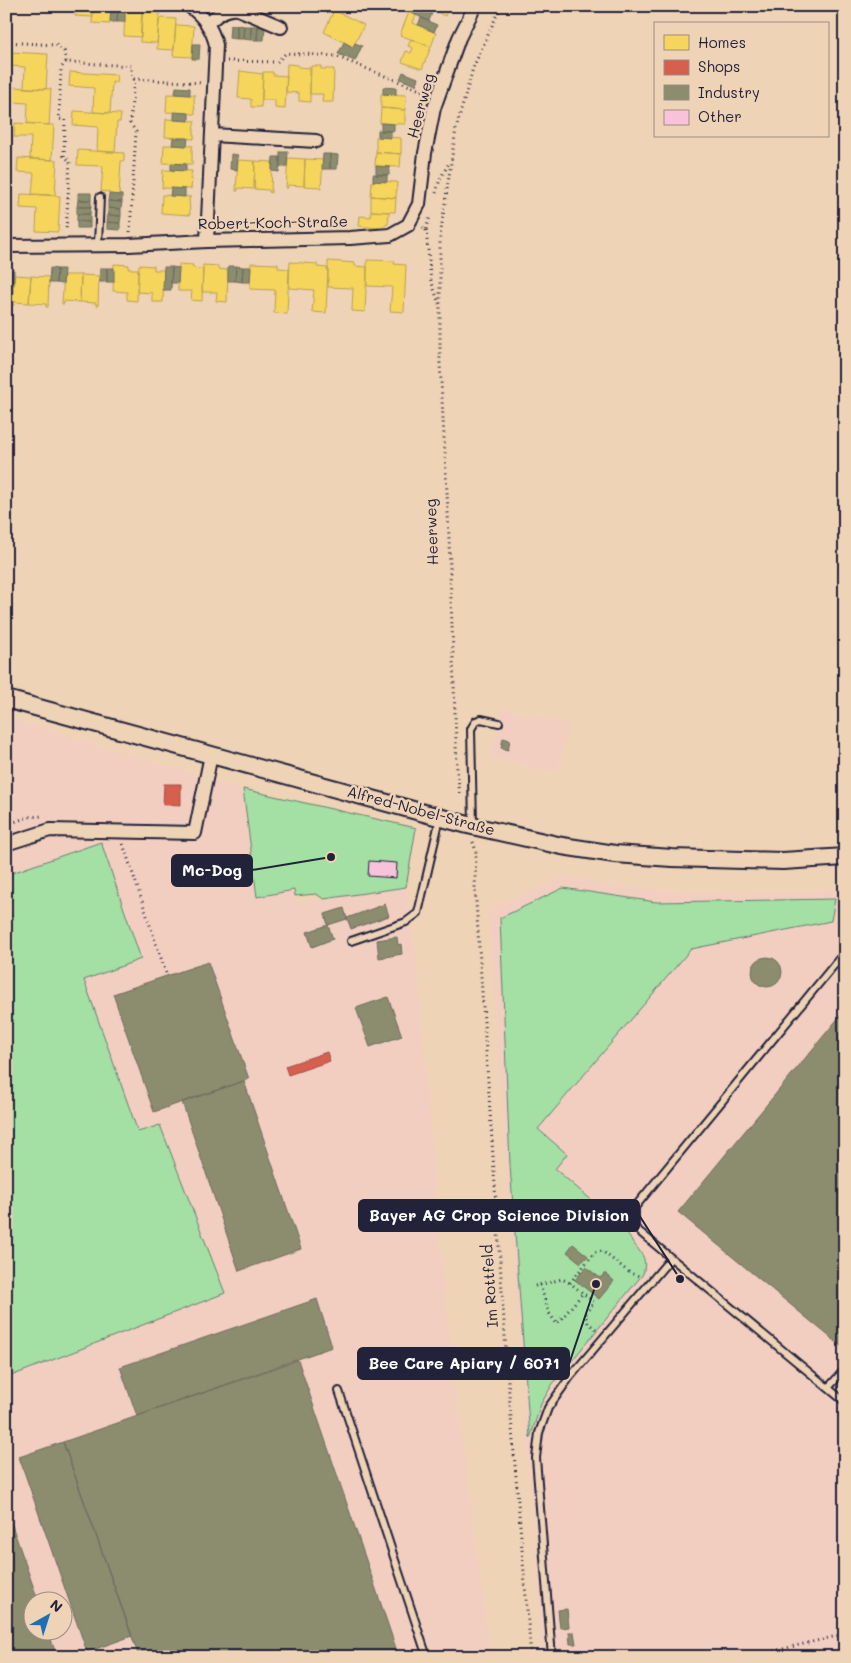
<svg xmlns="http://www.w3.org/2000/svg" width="851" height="1663" viewBox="0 0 851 1663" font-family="Mali,sans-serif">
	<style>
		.built { fill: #f2cec1; fill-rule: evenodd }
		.green { fill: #a4dfa4; stroke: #638070 }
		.homes { fill: #f6d55c; stroke: #b69f52 }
		.shops { fill: #d6604d; stroke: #a04d48 }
		.industry { fill: #8c8c6e; stroke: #6c6c5f }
		.building { fill: #f9c2db; stroke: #22223b }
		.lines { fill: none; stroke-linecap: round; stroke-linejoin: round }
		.service-casing { stroke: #22223b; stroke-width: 10 }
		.minor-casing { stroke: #22223b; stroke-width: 16 }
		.tertiary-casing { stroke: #22223b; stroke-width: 20 }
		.path { stroke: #22223b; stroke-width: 3; stroke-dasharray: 1 4; stroke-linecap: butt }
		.service { stroke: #efd3b6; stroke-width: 6 }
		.minor { stroke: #efd3b6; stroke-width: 12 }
		.tertiary { stroke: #efd3b6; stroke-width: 16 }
		.labels { text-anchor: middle; stroke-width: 5; stroke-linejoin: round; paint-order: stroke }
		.street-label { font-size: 15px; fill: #22223b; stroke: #efd3b6 }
		.leader { fill: none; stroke: #22223b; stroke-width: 2 }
		.callout-dot { fill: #22223b; stroke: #efd3b6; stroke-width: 2 }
		.callout { fill: #22223b; stroke: #22223b; stroke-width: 2 }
		.callout-label { font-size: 16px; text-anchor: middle; font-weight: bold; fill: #fff }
	</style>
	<rect width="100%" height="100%" fill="#efd3b6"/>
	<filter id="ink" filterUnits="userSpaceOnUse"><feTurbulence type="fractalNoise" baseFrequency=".02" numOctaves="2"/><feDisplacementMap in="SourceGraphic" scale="10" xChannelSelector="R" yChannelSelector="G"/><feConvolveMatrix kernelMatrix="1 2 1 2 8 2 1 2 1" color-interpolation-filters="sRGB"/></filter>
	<g filter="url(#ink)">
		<!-- built -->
		<path class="built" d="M502 709 569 724 558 773 491 758Z
			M6 717 243 789 257 897 294 890 296 903 406 887 417 960 439 1233 455 1383 491 1657H6ZM32 1600H62V1630H32Z
			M565 877 614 887 711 893 810 891 845 888V1657H573L571 1649 543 1651 487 910Z"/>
		<!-- green -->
		<path class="green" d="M243 789 416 828 406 887 324 899 316 894 295 896 294 890 257 897Z
			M101 842 141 959 84 980 138 1132 160 1125 225 1293 6 1378V875Z
			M563 888 656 902 835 899 831 921 691 949 538 1129 567 1154 555 1169 595 1203 604 1202 623 1218C625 1226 627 1234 632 1241 641 1254 648 1257 643 1274L552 1385 541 1404 530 1438 510 1165 500 918Z"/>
		<!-- homes -->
		<path class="homes" d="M59 6H76L75 11 59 10Z
			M76 6H93V17L75 16Z
			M93 6H111L110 24 92 23Z
			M125 6H143L141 37 124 36Z
			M425 6H449L445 16Z
			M334 10 364 25 353 47 324 32Z
			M142 12 160 13 157 43 140 42Z
			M409 12 416 15 413 23 436 33 431 47 400 35Z
			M159 18 176 19 174 50 157 49Z
			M176 25 194 26 192 57 173 56Z
			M411 39 431 47 422 69 402 62 406 51 411 53 413 48 408 46Z
			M10 52 48 54 46 89 24 88 25 67 9 66Z
			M287 64 298 65V67L310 68V102L299 101V93L286 92Z
			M311 66H321V69H334L333 102H322L323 94H310Z
			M240 71 263 74 261 107H251V99L238 98Z
			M70 72 117 75 116 83 112 82 110 113 93 112 94 88 69 86Z
			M263 72H273V75L287 76 285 109 275 108V100H262Z
			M12 87 51 89 49 125 27 123 28 103 11 102Z
			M167 94 196 95 194 97 195 114 166 112Z
			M381 94 406 95 405 110 381 108Z
			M381 108 405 110V124L380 123Z
			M74 111 121 114 120 122H117L115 152 97 151 98 127 73 125Z
			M166 119 195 121 193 129H194V139L165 137Z
			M15 123 54 125 52 160 30 159 31 137H14Z
			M376 137 401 138V154L376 152Z
			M164 145 193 146 192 148V164L163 163Z
			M78 150 124 153V161H121L119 195 109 194V192L101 191 103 166 77 165Z
			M376 152 401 154 400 167 375 166Z
			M18 158 57 160 55 195 32 194 34 173 17 172Z
			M288 158 305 159 304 186 288 185V188H286Z
			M305 159 323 160 321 189H320V187L304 186Z
			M238 160 255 161 254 189 238 188V191H236Z
			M255 161 272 162 271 193 269 192V190L254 189Z
			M163 170 192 171 190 179H192L191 189 162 188Z
			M372 181 397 182 396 198 371 196Z
			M21 194 60 196 58 232 36 231 37 209 20 208Z
			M162 195 191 197 189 198 190 215 161 213Z
			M371 196 396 198 395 212 371 211Z
			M371 211 389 212 388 224 377 228 359 226 360 216 371 217Z
			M367 260 395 261 394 264 406 265 404 312 390 311 392 287 367 286Z
			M328 261 355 263V266L367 267 365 312 352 311 353 288 328 287Z
			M290 262 317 264V267L328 268 326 313 312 312 314 290 289 288Z
			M251 263 278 264V268L289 269 287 314 274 313 275 290 250 289Z
			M114 264 129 265 128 269H138L137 301 127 300V292L113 291Z
			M179 264 193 265V268L203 269 202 301 191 300 192 291H178Z
			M139 265 154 266V270H164L163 302H152V293L137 292Z
			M203 265 218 266V269L228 270 227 302 216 301 217 292H202Z
			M14 275 31 276 29 303 14 302V305L12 306Z
			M64 275H81L80 302 64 301V304H62Z
			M81 275 99 276 98 306H96V303L80 302Z
			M31 276 49 277 48 307H46V304L29 303Z"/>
		<!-- shops -->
		<path class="shops" d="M164 784H181V805L163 804Z
			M327 1052 330 1061 288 1075 285 1066Z"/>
		<!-- industry -->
		<path class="industry" d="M412 6H417L432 13 429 21 409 12Z
			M111 8H118L117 22H110Z
			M118 8H125V22H117Z
			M421 18 437 25 434 32 418 25Z
			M230 25H237V39L229 38Z
			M237 25 244 26 243 39H237Z
			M244 26H251V40L243 39Z
			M251 26H258L257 40H251Z
			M258 26 265 27 264 40H257Z
			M344 42 353 47 355 43 362 46 355 61 338 54Z
			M193 44H200L199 59H192Z
			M403 72 418 78 416 85 400 79Z
			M176 87 190 88V95L175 94Z
			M383 87 396 88V95L383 94Z
			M174 112 189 113V121L174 120Z
			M381 123 394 124V131H381Z
			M378 130 391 131V138L378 137Z
			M173 138H188L187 146 172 145Z
			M280 152H288L287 167H280Z
			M231 154 238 155 237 170 230 169Z
			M323 154H330V169H322Z
			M330 154 338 155 337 169H330Z
			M273 157H280L279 172 272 171Z
			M171 163 186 164V171L171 170Z
			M376 166 390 167 389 175H376Z
			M373 174 387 175V182L373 181Z
			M171 188 185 189V197L170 196Z
			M78 193H91V200H78Z
			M109 194 122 195V202L108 201Z
			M78 200H91V207H77Z
			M108 201 122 202 121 209 108 208Z
			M77 207H91L90 214H77Z
			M108 208 121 209V216L108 215Z
			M77 214H90V222L77 221Z
			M108 215 121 216 120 223 107 222Z
			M77 221 90 222V228H77Z
			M107 222 120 223V230L107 229Z
			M228 266H236L235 281H228Z
			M236 266 243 267 242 282 235 281Z
			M164 267H172L171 290H163Z
			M172 267 179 268 178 283H171Z
			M243 267H251L250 282H242Z
			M50 268 57 269 56 283H49Z
			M100 268H107V282H99Z
			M107 268H114V282H107Z
			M57 269H64L63 284 56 283Z
			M6 270H14V285L6 284Z
			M503 738 510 740 508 750 501 748Z
			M385 904 389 916 351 929 347 918Z
			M344 908 347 919 328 925 325 914Z
			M328 925 333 939 312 947 307 932Z
			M397 937 398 945 401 944 402 954 379 958 377 940Z
			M752 972a15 15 0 1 1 30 0a15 15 0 1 1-30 0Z
			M208 962 249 1079 154 1112 113 994Z
			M388 997 402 1036 370 1047 356 1008Z
			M845 1010V1343L842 1347 678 1212Z
			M244 1081 301 1249 239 1271 182 1102Z
			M573 1244 588 1256 581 1263 567 1252Z
			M586 1267 600 1278 605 1273 614 1281 599 1299 575 1280Z
			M317 1299 332 1347 137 1416 120 1367Z
			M298 1360 399 1657H139L63 1442Z
			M63 1442 132 1636 87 1652 19 1457Z
			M6 1508 38 1600H32V1630H48L57 1657H6Z
			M567 1609 569 1627 560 1628 558 1610Z
			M569 1632H574L576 1644H570Z"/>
		<!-- building -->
		<path class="building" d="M369 861 397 863 396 878 368 876Z"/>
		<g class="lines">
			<defs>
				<path id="service" d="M98 245 100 197
					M473 824 471 729 476 721 481 719 499 723
					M351 941 406 922 418 913 440 818
					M845 956 839 959 635 1207V1228L845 1402
					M828 1388 845 1369
					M339 1391 427 1657
					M552 1657 536 1458 539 1433 548 1408 570 1377 671 1258"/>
				<path id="minor" d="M189 6C204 16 212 28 216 45L207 241
					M207 23C217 16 225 7 238 9L281 27
					M212 135 316 141
					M6 246 129 245 207 241 350 238 390 235 408 225 419 204 425 153 434 108 459 38 475 6
					M6 844 50 830 195 833 211 755"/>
				<path id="tertiary" d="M6 699 468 825 562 846 615 854 672 858 783 861 845 857"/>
			</defs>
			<!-- service casing -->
			<use href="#service" class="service-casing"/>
			<!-- minor casing -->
			<use href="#minor" class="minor-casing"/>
			<!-- tertiary casing -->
			<use href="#tertiary" class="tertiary-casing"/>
			<!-- path -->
			<path class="path" d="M6 42 56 45 64 51 66 62 131 66V73L134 79 203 83
				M227 61 277 62 286 53 335 56 425 92
				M66 62 61 68 59 119 65 120 64 156 70 161 66 232
				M436 193 440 179 449 163
				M423 227 426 230 430 216
				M426 230 431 280 439 304
				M130 232 136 132 130 123 134 79
				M460 793 457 771 448 511 440 363V237L456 129 473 68 501 6
				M6 825 28 817 43 816
				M473 842 476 851 475 887 508 1381 531 1657
				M123 844 167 976
				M540 1285 549 1313 557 1324 583 1293
				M535 1286 562 1279 570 1283
				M596 1329 588 1323 585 1315 594 1302 570 1283 595 1252 602 1251 630 1273 642 1277
				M749 1657 845 1634"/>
			<!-- service -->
			<use href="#service" class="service"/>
			<!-- minor -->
			<use href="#minor" class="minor"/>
			<!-- tertiary -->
			<use href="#tertiary" class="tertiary"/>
		</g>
	</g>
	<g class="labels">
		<!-- street labels -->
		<g class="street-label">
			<text transform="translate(421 106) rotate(-75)" y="5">Heerweg</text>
			<text transform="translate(273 223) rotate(-1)" y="5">Robert-Koch-Straße</text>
			<text transform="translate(432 532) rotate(-92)" y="5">Heerweg</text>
			<text transform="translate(421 811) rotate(15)" y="5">Alfred-Nobel-Straße</text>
			<text transform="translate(490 1286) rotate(-94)" y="5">Im Rottfeld</text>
		</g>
	</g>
	<!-- callouts -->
	<path class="leader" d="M331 857L252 870M680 1279L639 1215M596 1284L569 1364"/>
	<g class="callout-dot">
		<circle cx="331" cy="857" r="5"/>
		<circle cx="680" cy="1279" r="5"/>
		<circle cx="596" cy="1284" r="5"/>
	</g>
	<g class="callout">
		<rect x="172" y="855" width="80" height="31" rx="5"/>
		<rect x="359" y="1200" width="280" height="31" rx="5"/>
		<rect x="358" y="1348" width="211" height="31" rx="5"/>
	</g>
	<g class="callout-label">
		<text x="212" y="876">Mc-Dog</text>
		<text x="499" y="1221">Bayer AG Crop Science Division</text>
		<text x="464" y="1369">Bee Care Apiary / 6071</text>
	</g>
	<!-- margin -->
	<rect width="851" height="1663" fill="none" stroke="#efd3b6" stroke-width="25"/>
	<rect x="12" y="12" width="826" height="1638" fill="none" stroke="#22223b" stroke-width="2" filter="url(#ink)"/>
	<!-- legend -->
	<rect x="654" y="22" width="175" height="115" fill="#efd3b6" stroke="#9d8c85"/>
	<rect x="664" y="35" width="25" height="15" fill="#f6d55c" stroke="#9d8c85"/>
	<text x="698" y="48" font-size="15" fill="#22223b">Homes</text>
	<rect x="664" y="60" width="25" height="15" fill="#d6604d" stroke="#9d8c85"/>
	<text x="698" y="72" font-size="15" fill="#22223b">Shops</text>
	<rect x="664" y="85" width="25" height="15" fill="#8c8c6e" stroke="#9d8c85"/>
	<text x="698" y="98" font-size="15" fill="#22223b">Industry</text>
	<rect x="664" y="110" width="25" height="15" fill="#f9c2db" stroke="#9d8c85"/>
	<text x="698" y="122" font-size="15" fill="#22223b">Other</text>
	<!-- north arrow -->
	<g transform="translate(48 1616) rotate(39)"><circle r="24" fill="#efd3b6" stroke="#9d8c85"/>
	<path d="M0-4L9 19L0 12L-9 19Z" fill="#1f6fb2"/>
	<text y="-8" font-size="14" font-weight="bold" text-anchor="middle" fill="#22223b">N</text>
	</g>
</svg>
